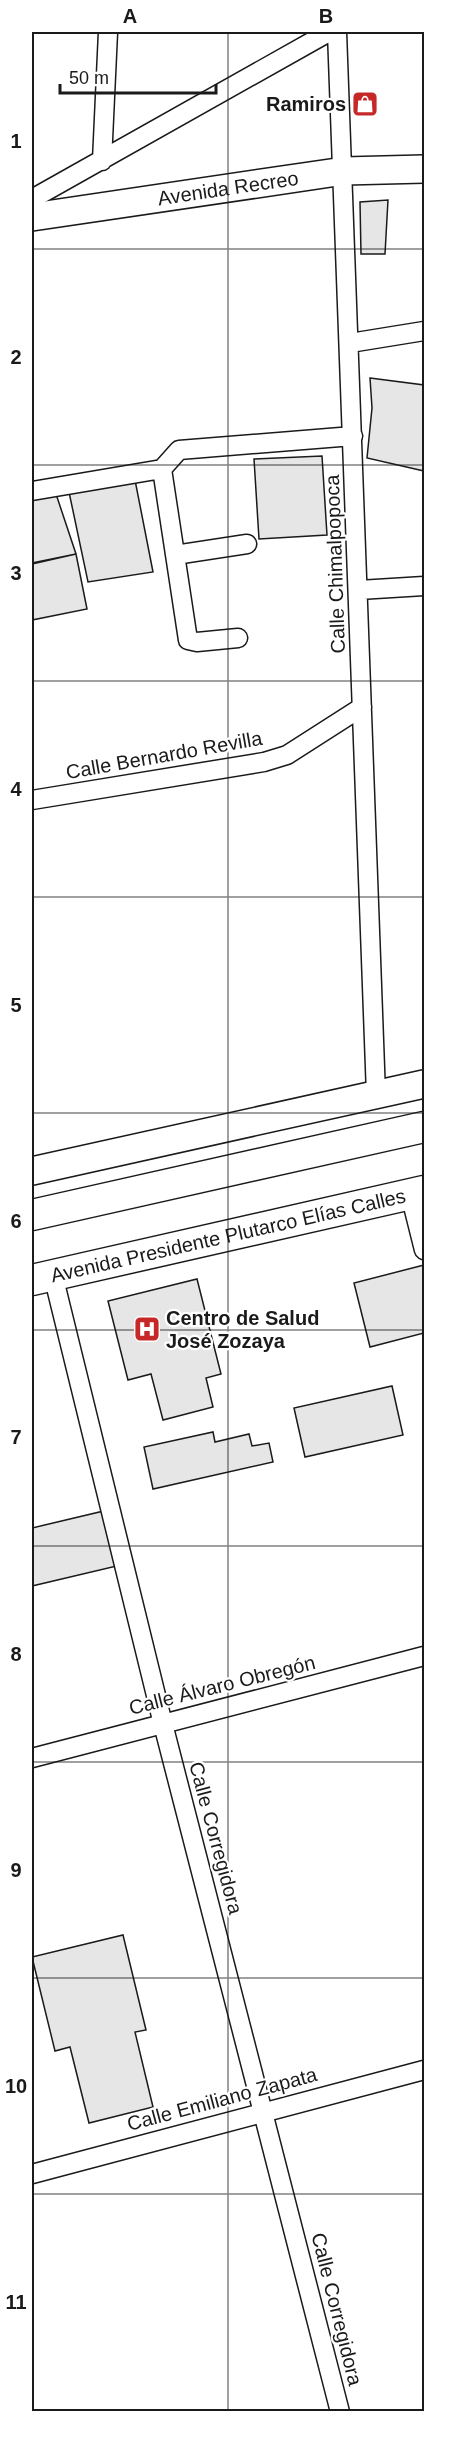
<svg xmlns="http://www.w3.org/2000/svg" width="456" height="2443" viewBox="0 0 456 2443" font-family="Helvetica,sans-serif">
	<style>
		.building { fill: #e6e6e6; stroke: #1a1a1a; stroke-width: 1.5 }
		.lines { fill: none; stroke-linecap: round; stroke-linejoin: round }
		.street-casing { stroke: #1a1a1a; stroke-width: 21 }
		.secondary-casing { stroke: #1a1a1a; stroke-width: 30 }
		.primary-casing { stroke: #1a1a1a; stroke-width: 33 }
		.street { stroke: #fff; stroke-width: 18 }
		.secondary { stroke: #fff; stroke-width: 27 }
		.primary { stroke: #fff; stroke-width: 30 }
		.grid { fill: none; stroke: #1a1a1a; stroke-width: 1.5; stroke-opacity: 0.55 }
		.labels { text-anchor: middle; stroke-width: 4.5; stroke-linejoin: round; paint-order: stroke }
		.poi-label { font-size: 20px; font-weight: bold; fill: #1a1a1a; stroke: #fff; text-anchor: end }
		.street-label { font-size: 20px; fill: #1a1a1a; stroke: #fff }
		.neatline { fill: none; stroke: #1a1a1a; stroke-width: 2 }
		.grid-label { font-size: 20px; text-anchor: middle; font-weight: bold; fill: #1a1a1a }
	</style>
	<rect width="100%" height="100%" fill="#fff"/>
	<!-- building -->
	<path class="building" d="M388 200 385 254H361L360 202Z
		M370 378 424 385V471L367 458 372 408Z
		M322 456 327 535 259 539 254 459Z
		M135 480 153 572 88 582 69 492Z
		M56 494 76 554 32 563V496Z
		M76 554 87 609 32 620V564Z
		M424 1265V1333L370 1347 354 1283Z
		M197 1279 221 1374 206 1378 213 1407 163 1420 151 1374 128 1380 108 1301Z
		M392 1386 403 1435 305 1457 294 1408Z
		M213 1432 215 1442 249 1434 252 1446 269 1443 273 1462 153 1489 144 1447Z
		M108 1510 121 1565 32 1586V1528Z
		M123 1935 146 2030 135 2032 153 2107 89 2123 70 2047 55 2051 32 1957Z"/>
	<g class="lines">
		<defs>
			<path id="street" d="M337 32 376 1095
				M102 161 108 32
				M32 199 329 32
				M350 343 424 331
				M162 469 188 640 197 642 238 638
				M162 469 179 450 353 436
				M32 491 162 469
				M175 555 247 544
				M359 590 424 586
				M32 800 264 762 287 755 362 707
				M410 1194 424 1250
				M53 1275 163 1724 340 2412
				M32 1758 424 1656
				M32 2174 424 2070"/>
			<g id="secondary">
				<path id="s1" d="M32 217 344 171 424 169"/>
				<path d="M32 1171 424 1084"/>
			</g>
			<g id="primary">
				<path d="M32 1215 424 1127"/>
				<path id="s2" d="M32 1280 424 1191"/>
			</g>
		</defs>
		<!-- street casing -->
		<use href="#street" class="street-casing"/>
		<!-- secondary casing -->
		<use href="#secondary" class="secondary-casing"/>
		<!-- primary casing -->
		<use href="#primary" class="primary-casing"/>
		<!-- street -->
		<use href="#street" class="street"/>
		<!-- secondary -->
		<use href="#secondary" class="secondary"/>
		<!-- primary -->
		<use href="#primary" class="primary"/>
	</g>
	<!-- grid -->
	<path class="grid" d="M228 32V2412M32 249H424M32 465H424M32 681H424M32 897H424M32 1113H424M32 1330H424M32 1546H424M32 1762H424M32 1978H424M32 2194H424"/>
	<!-- icons -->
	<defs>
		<symbol id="shop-square" viewBox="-11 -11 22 22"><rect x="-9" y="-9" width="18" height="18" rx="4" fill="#c62828" stroke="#fff"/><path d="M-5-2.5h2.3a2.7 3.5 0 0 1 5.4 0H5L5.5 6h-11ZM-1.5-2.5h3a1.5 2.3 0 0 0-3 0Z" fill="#fff"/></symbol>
		<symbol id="hospital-square" viewBox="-11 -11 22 22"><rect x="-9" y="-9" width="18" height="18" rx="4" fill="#c62828" stroke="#fff"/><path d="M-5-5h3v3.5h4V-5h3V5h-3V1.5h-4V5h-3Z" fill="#fff"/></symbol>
	</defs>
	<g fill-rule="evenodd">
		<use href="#shop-square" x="350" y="89" width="30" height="30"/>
		<use href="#hospital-square" x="132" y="1314" width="30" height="30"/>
	</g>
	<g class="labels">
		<!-- poi labels -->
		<g class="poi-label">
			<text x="346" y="111">Ramiros</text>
			<text x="166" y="1325" text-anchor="start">Centro de Salud<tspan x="166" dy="23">José Zozaya</tspan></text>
		</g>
		<!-- street labels -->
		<g class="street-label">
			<text dy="7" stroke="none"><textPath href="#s1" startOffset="198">Avenida Recreo</textPath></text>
			<text transform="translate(335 564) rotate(-92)" y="7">Calle Chimalpopoca</text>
			<text transform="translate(164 755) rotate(-10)" y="7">Calle Bernardo Revilla</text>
			<text dy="7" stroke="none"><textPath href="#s2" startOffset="201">Avenida Presidente Plutarco Elías Calles</textPath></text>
			<text transform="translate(222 1685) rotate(-14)" y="7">Calle Álvaro Obregón</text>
			<text transform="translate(216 1838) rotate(75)" y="7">Calle Corregidora</text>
			<text transform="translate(222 2099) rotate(-15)" y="7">Calle Emiliano Zapata</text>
			<text transform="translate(337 2309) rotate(76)" y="7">Calle Corregidora</text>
		</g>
	</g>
	<!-- border -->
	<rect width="456" height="2443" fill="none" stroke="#ffffff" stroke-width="66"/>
	<!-- scale -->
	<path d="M60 84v9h156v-9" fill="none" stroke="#1a1a1a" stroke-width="3"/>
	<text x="69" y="84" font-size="18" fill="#1a1a1a" stroke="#ffffff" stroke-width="4.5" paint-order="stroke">50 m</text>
	<rect x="33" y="33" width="390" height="2377" class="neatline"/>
	<g class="grid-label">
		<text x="130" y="23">A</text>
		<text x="326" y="23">B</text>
		<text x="16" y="148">1</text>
		<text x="16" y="364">2</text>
		<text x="16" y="580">3</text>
		<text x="16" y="796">4</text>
		<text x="16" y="1012">5</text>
		<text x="16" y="1228">6</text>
		<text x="16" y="1444">7</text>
		<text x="16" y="1661">8</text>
		<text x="16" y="1877">9</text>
		<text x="16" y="2093">10</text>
		<text x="16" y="2309">11</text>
	</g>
</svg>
